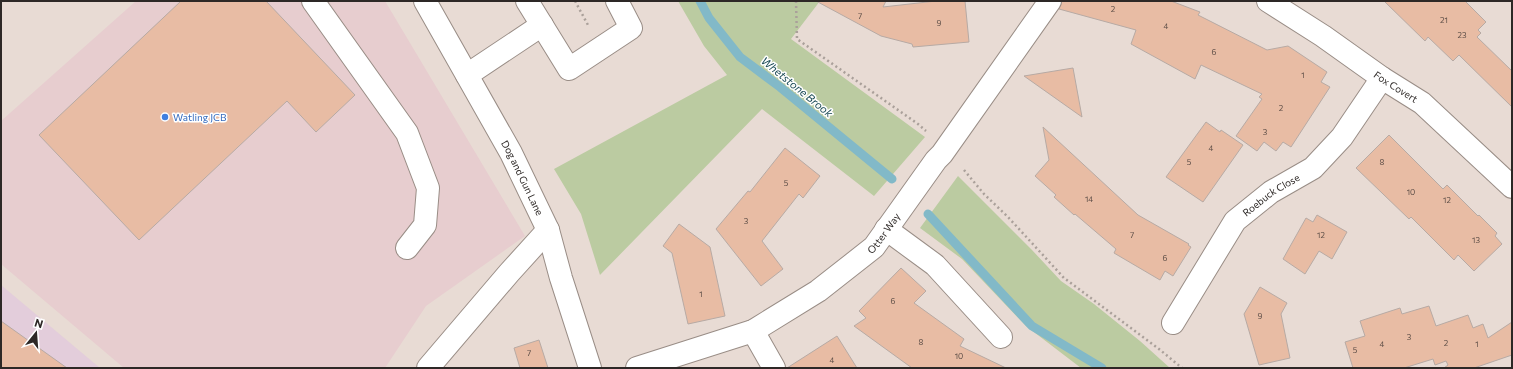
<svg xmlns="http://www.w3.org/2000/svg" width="1513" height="369" viewBox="0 0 1513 369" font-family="Commissioner,sans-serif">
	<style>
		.commercial { fill: #e7cdcf }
		.industrial { fill: #e3cddb }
		.green { fill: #bbcba1 }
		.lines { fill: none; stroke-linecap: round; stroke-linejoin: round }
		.stream { stroke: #82b9c8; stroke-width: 9 }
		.building { fill: #e8bca4; stroke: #b7aaa4 }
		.minor-casing { stroke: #998d86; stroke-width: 24 }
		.path { stroke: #aaa09a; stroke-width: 2.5; stroke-dasharray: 2 3; stroke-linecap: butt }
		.minor { stroke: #fff; stroke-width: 22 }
		.shop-dot { fill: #3f7fe0; stroke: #fff; stroke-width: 1.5 }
		.labels { text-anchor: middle; stroke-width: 3; stroke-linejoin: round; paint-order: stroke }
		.number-label { font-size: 8px; fill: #5c4d46 }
		.street-label { font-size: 10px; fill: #2d2826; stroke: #fff }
		.shop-label { font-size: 10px; fill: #366cbe; stroke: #fff; text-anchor: start }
		.water-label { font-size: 11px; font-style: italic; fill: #194954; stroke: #fff }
	</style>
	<rect width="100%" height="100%" fill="#e8dbd4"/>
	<!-- commercial -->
	<path class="commercial" d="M136 1H385L525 236 426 306 385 368H124L1 264V121Z"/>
	<!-- industrial -->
	<path class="industrial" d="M1 285 100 368H1Z"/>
	<!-- green -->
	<path class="green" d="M678 1H820L791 39 925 137 874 196 762 109 600 275 581 214 554 169 727 75 704 46Z
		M958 176 1032 250 1061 281 1094 304 1140 341 1170 368H1081L1026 326 962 259 920 228Z"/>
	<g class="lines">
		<!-- stream -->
		<path class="stream" d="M700 1 709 18 740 57 780 87 892 179
			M928 214 1032 326 1102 368"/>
	</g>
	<!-- building -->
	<path class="building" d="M181 1H266L355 95 316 132 287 101 139 240 39 135Z
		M816 1H886L883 7 936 1H965L969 42 913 47 912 44 881 36Z
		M1062 1H1171L1200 12 1198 15 1267 50 1288 46 1327 72 1321 82 1330 87 1291 147 1283 142 1276 151 1264 142 1257 151 1236 136 1262 99 1259 97 1262 94 1201 65 1195 79 1131 44 1136 30 1059 9Z
		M1384 1H1465L1486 22 1478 30 1481 33 1477 37 1512 71V107L1459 55 1453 61 1428 37 1425 41Z
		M1073 68 1082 117 1024 76Z
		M1206 122 1220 132 1221 130 1243 145 1203 202 1166 177Z
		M1043 127 1138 215 1189 244 1188 245 1191 247 1173 276 1165 271 1160 280 1114 253 1116 249 1075 214 1074 215 1054 197 1056 195 1035 176 1049 160Z
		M1389 135 1443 189 1447 185 1478 216 1479 215 1497 233 1495 236 1502 244 1474 271 1458 255 1454 260 1411 217 1409 219 1356 168Z
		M785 148 820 176 803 198 799 194 762 241 783 269 761 286 716 229 748 191 750 192Z
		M1317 215 1347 232 1332 259 1319 251 1305 274 1283 259 1306 218 1313 222Z
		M679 224 710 247 725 316 688 324 672 253 663 246Z
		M901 268 926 291 914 303 964 339 960 346 1006 368H912L854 326 866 318 859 311Z
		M1260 287 1287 303 1281 314 1290 358 1259 365 1244 314Z
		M1429 306 1436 326 1468 315 1473 328 1483 324 1488 338 1512 322V355L1474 368H1444L1448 365 1446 361 1435 365 1433 359 1404 368H1353L1345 342 1365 336 1360 321 1400 308 1402 314Z
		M1 321 67 368H1Z
		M837 336 857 368H787Z
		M539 340 548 368H520L514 348Z"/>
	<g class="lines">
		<defs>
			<g id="minor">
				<path d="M313 1 407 133 428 188 425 225 407 248"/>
				<path id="s1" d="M425 1 511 153 548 230 561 278 590 368"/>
				<path d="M527 1 569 69 631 28 617 1"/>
				<path id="s2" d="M1268 1 1323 36 1382 78 1422 103 1512 187"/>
				<path d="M467 75 542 25"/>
				<path d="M886 229 935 265 1001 337"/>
				<path id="s3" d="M1173 323 1235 221 1271 192 1313 168 1342 137 1382 78"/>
				<path d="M753 331 774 368"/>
				<path d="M428 368 509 273 548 230"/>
				<path id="s4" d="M637 368 753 331 818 291 874 247 936 160 942 154 1050 1"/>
			</g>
		</defs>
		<!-- minor casing -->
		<use href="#minor" class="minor-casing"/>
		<!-- path -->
		<path class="path" d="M575 1 588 25
			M796 1 797 39 918 124 926 131
			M964 170 984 194 1008 217 1064 278 1159 349 1182 368"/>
		<!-- minor -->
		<use href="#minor" class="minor"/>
	</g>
	<!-- markers -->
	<circle class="shop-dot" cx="165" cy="117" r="4"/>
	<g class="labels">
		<!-- number labels -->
		<g class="number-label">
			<text x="1113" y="12">2</text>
			<text x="860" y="19">7</text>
			<text x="1444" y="23">21</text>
			<text x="939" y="26">9</text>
			<text x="1166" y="29">4</text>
			<text x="1462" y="38">23</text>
			<text x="1214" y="55">6</text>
			<text x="1303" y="78">1</text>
			<text x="1281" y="111">2</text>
			<text x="1265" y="135">3</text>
			<text x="1211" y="151">4</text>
			<text x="1189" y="165">5</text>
			<text x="1382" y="165">8</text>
			<text x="786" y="186">5</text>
			<text x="1411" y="195">10</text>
			<text x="1089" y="202">14</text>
			<text x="1447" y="203">12</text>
			<text x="746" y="224">3</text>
			<text x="1132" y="238">7</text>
			<text x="1321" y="238">12</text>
			<text x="1476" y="243">13</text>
			<text x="1165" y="261">6</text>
			<text x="701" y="297">1</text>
			<text x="893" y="304">6</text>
			<text x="1260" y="319">9</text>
			<text x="1409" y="340">3</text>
			<text x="921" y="345">8</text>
			<text x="1446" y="346">2</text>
			<text x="1382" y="347">4</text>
			<text x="1477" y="347">1</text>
			<text x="1355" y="353">5</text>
			<text x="529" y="356">7</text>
			<text x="959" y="359">10</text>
			<text x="832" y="363">4</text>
		</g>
		<!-- street labels -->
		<g class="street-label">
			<text dy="4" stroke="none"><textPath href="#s2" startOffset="154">Fox Covert</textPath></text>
			<text dy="4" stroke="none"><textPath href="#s1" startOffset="202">Dog and Gun Lane</textPath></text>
			<text dy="4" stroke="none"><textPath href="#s3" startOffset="164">Roebuck Close</textPath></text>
			<text dy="4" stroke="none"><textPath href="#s4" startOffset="286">Otter Way</textPath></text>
		</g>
		<!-- shop labels -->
		<g class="shop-label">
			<text x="173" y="121">Watling JCB</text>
		</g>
		<!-- water labels -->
		<g class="water-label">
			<text transform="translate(797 87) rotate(39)" y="4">Whetstone Brook</text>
		</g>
	</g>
	<!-- border -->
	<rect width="1513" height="369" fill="none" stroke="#2d2826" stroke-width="4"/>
	<!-- north arrow -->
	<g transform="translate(36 333) rotate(17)" stroke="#ffffff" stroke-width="3" paint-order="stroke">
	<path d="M0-3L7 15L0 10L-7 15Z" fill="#2d2826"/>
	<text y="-6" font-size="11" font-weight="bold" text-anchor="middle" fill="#2d2826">N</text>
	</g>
</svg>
